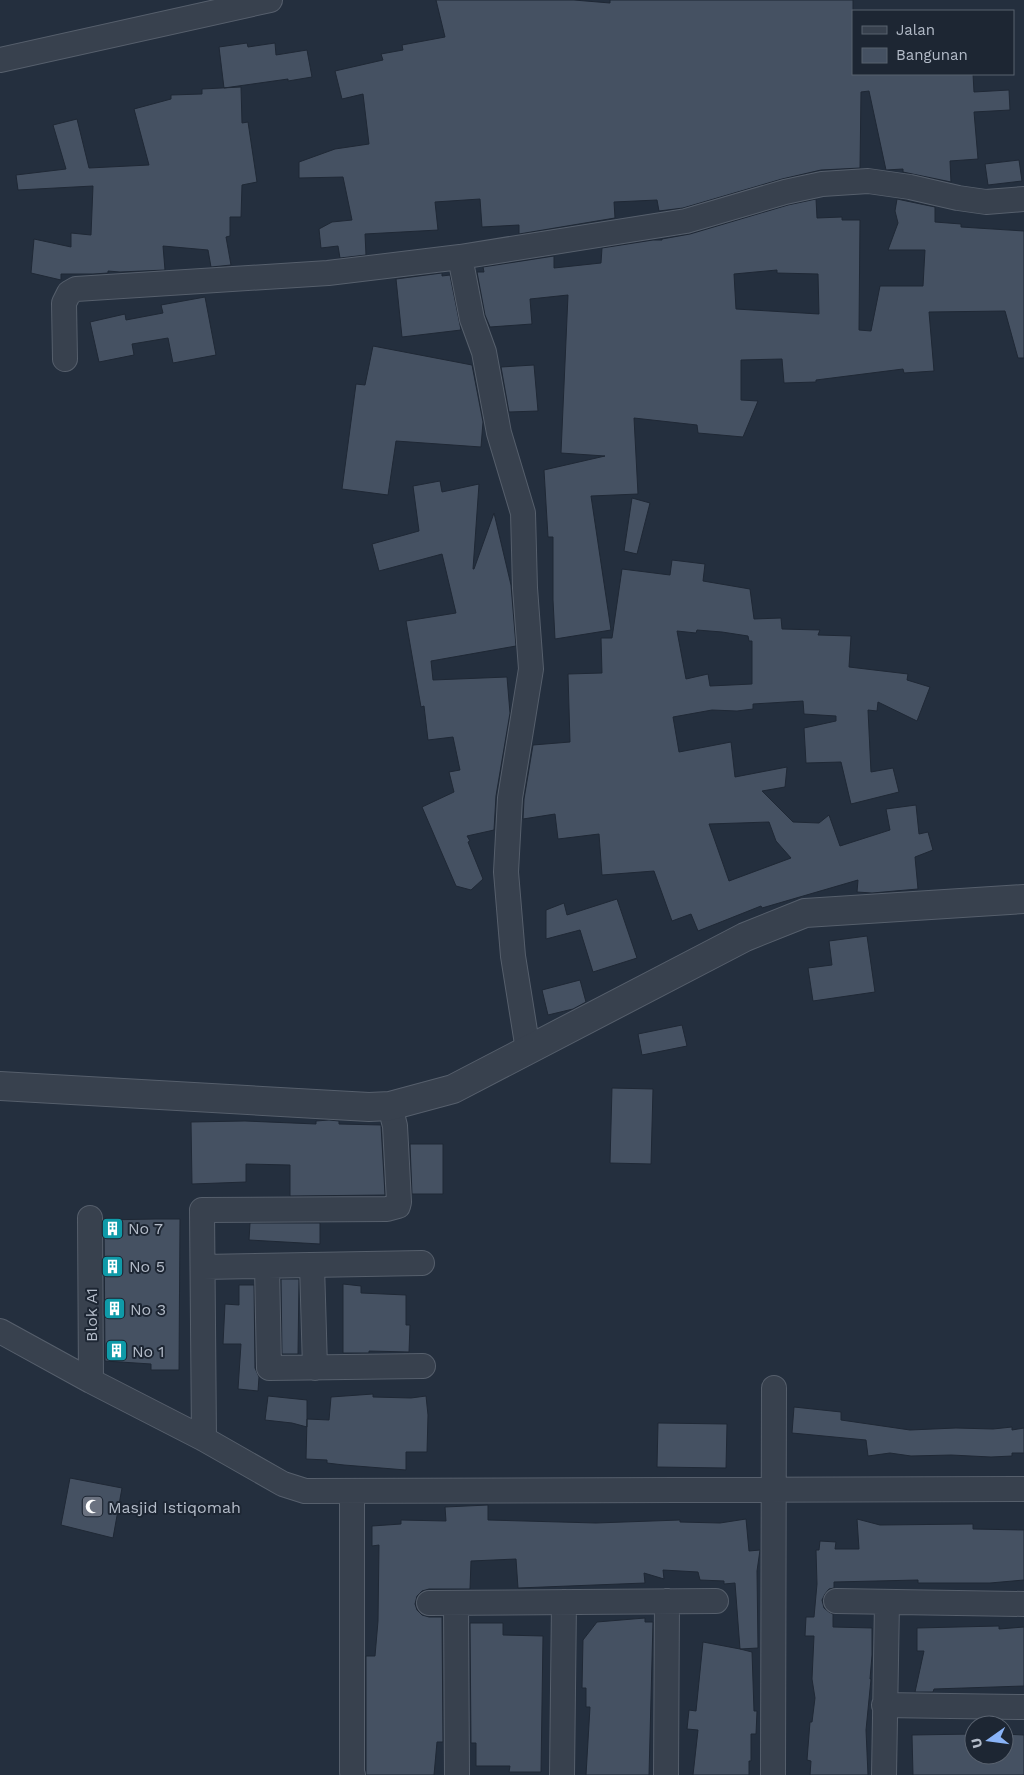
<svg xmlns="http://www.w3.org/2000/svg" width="1024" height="1775" viewBox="0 0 1024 1775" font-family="'Work Sans',sans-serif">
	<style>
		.building { fill: #455162; stroke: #1f2835; fill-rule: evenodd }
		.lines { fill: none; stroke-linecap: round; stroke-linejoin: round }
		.minor-casing { stroke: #565f6c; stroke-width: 26 }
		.tertiary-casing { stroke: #565f6c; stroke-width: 30 }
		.minor { stroke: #38414e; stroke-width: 24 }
		.tertiary { stroke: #38414e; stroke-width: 28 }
		.labels { text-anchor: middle; stroke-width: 4; stroke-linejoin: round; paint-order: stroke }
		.poi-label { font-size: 16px; fill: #b4bcc9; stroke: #1d2633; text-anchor: start }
		.street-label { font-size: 16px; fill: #b4bcc9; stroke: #1d2633 }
	</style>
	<rect width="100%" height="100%" fill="#242f3e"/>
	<!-- building -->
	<path class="building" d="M436 0H574L610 3V0H853V74H973L974 92 1009 90 1010 110 974 112 978 159 950 161 951 182 903 172V169L886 170 869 91 861 92 860 168 821 170 782 179 683 208 659 211 657 200 614 202 615 218 519 234V225L482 227 480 199 435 202 438 230 365 234 366 255 340 258 338 246 321 248 319 229 332 222 352 220 343 177 299 178V162L335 149 369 144 363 94 342 99 335 71 383 60 381 54 403 50 402 45 445 37Z
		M247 43 248 47 275 43 276 55 307 50 312 77 288 81V79L224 88 219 47Z
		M241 87 242 123 248 122 257 182 242 185 241 217H230V236L226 237 231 265 211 267 208 250 163 246 165 270 120 272 108 271V273L93 274H61V280L31 273 34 239 71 247V233L91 235 93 186 18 190 16 175 66 169 53 125 77 119 89 168 149 165 134 109 171 99V95L202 94V89Z
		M1019 160 1022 181 988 185 985 164Z
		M816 199 817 218 842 217V220H860L859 330 871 331 880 286H923L925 250H888L898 223 895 211 897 199 935 207V222L961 224V227L1024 231V358H1018L1005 311 929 312 934 371 904 373 903 369 816 380V382L784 383 782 359 741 360V400L758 401 743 437 698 433 697 425 634 418 638 494 591 496 611 630 555 639 553 600V537H548L544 470 605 456 561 453 568 295 530 299 532 324 490 327 485 315 477 272H484L483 267 554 256V268L601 263 602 248 653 240H662V239L690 234 788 205ZM777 270V273L818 274 819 314 736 309 734 274Z
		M442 273V276L450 275 461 330 402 337 396 279Z
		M205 297 216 355 173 363 168 338 132 344 134 355 99 362 90 322 125 314 126 320 163 313 161 305Z
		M373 346 472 365 483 422 481 447 396 441 388 495 342 489 356 384 365 385Z
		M534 365 538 411 509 412 501 367Z
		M440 481 442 492 479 484 473 569H474L494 513 511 585 516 646 431 661 433 680 507 677 510 713 496 796 494 830 467 836 470 841 468 842 483 879 471 890 456 886 422 807 454 792 449 772 460 770 453 737 428 740 424 706 421 707 406 621 456 613 442 554 379 571 372 544 419 531 413 486Z
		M632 498 650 503 637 554 624 551Z
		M672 560 705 564 703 581 750 589 754 619 781 618 782 629 820 630 818 635 851 636 849 667 908 674 907 680 930 687 917 721 878 702 877 711 868 710 871 772 893 768 899 792 851 804 841 762 806 763 804 728 836 721V716L804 714 803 701 753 704V709L737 711 712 710 673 717 679 752 731 742 735 777 787 767 785 787 762 791 793 822 819 823 829 815 840 846 890 830 886 809 916 805 919 834 928 832 933 850 915 857 918 889 872 893 857 892 858 880 762 908 761 906 698 931 691 914 672 921 654 871 602 875 599 834 558 839 555 814 523 819 524 799 533 745 570 742 568 674 602 673 601 638H612L622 569 670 575ZM697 630 722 632 748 636 749 641H752V684L710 686 708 674 686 679 677 631 696 633ZM769 822 776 841 791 858 729 881 709 824Z
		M617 899 637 958 593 972 580 930 546 939V910L564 903 567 915Z
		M867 936 875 992 813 1001 808 968 832 965 829 941Z
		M580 980 586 1002 573 1009 548 1015 542 990Z
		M682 1025 687 1046 642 1055 638 1034Z
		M612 1088 653 1089 651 1164 610 1163Z
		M329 1120 339 1121V1124L381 1125 385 1195 290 1196V1165L246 1164V1182L192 1184 191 1122 245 1121 316 1124V1121Z
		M410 1144H443V1194H412Z
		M155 1219H180L179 1370H151V1364L105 1361 104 1220Z
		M250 1223H320V1244L249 1240Z
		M281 1279H299L298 1354H282Z
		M343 1284 361 1286V1293L406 1295V1325H410L409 1352 369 1351V1353H343Z
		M239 1285H254L255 1368 259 1377 258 1391 238 1389 241 1344H223L225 1304 239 1305Z
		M373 1394V1397L411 1398 426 1396 428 1415 427 1452H406V1470L344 1465 327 1463V1460L306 1459 307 1419 329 1420 331 1397Z
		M268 1396 307 1400V1427L292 1423 265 1420Z
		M794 1407 841 1412V1420L910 1430 956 1428 993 1429 1012 1427V1430L1024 1428V1453H1012V1456L991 1457 951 1455 911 1456 890 1453 868 1456 866 1440 792 1433Z
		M658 1423 727 1424 726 1468 657 1467Z
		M70 1478 122 1488 113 1538 61 1525Z
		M488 1505V1520L596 1523 680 1520V1522L720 1523 746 1519 749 1551 760 1550 757 1571 758 1648 740 1649 752 1652 754 1711H757L756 1734H751V1761H749V1775H693L698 1730 687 1729 689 1710 696 1711 703 1642 740 1649 735 1583 724 1584V1581L700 1580 698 1572 663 1570 664 1579 644 1573 645 1583 518 1588 516 1559 471 1561 470 1589H429L422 1591 417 1596 415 1604 417 1610 422 1615 429 1617H442L443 1742H437L434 1775H366V1656H375L378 1621 379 1545 372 1546V1526L401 1524V1520L446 1521 445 1507Z
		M857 1519 880 1525 973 1524V1529L1024 1530V1580L990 1583H918V1580L834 1582V1588L829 1589 825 1594 822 1600 824 1608 829 1612 833 1614V1627L872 1628V1655L870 1679H871L866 1730 868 1775H810L811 1761 807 1760 810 1722H812L815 1698 812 1679 814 1636H805L806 1617H814L817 1584 816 1550H819L820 1541 836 1542 835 1549H859Z
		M645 1618V1622H653L649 1775H586L590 1707H586V1688H582L583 1640 597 1622Z
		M470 1623H503V1635L543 1636 541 1772H509L510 1766H476V1743H471Z
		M999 1626V1629L1024 1627V1686L934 1689 933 1692H915L924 1651H917V1628Z
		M974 1734V1755H1004V1734L1024 1735V1775H913L912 1735Z"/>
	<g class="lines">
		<defs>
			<path id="minor" d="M0 60 270 0
				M65 359 64 303 69 293 76 289 328 273 460 257
				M528 1050 513 956 506 872 510 798 531 669 525 588 523 513 499 433 484 352 472 319 460 257 686 221 785 192 822 184 868 181 910 187 958 198 986 202 1024 199
				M90 1218 91 1381
				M312 1265 315 1368
				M267 1266 269 1368 423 1366
				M203 1267 422 1263
				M0 1331 91 1381 204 1439 283 1484 305 1491 1024 1489
				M204 1439 202 1210 387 1209 398 1206 399 1202 395 1126 390 1106
				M352 1491V1772L353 1775
				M836 1601 1024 1604
				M429 1603 716 1601
				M456 1603 457 1775
				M884 1705 1024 1707
				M562 1775 564 1602
				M666 1775 667 1601
				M773 1775 774 1388
				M884 1775 887 1603"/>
			<path id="tertiary" d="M0 1086 369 1107 390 1106 453 1089 745 937 805 913 1024 899"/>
		</defs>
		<!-- minor casing -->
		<use href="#minor" class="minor-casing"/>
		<!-- tertiary casing -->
		<use href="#tertiary" class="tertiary-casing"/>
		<!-- minor -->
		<use href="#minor" class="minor"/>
		<!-- tertiary -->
		<use href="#tertiary" class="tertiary"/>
	</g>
	<!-- icons -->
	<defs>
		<symbol id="building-square" viewBox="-11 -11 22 22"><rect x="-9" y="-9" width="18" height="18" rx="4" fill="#0f9aa8" stroke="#1d2633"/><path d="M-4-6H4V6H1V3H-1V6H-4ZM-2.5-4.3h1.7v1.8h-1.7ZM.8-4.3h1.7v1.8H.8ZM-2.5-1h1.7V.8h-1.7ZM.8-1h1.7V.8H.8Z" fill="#fff"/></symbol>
		<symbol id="mosque-square" viewBox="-11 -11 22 22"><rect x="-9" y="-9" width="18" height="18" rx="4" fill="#6b7280" stroke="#1d2633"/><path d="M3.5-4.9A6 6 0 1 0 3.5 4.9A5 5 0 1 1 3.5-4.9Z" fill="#fff"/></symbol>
	</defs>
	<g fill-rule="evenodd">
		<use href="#building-square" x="100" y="1216" width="25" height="25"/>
		<use href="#building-square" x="100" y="1254" width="25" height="25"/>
		<use href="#building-square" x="102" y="1296" width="25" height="25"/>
		<use href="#building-square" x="104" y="1338" width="25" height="25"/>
		<use href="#mosque-square" x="80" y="1494" width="25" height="25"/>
	</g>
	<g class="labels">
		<!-- poi labels -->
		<g class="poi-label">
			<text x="128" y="1234">No 7</text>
			<text x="129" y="1272">No 5</text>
			<text x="130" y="1315">No 3</text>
			<text x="132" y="1357">No 1</text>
			<text x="108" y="1513">Masjid Istiqomah</text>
		</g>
		<!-- street labels -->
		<g class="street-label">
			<text transform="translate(91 1315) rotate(-90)" y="6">Blok A1</text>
		</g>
	</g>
	<!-- legend -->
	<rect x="852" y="10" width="162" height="65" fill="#1d2633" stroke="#59626f"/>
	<rect x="862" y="26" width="25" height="8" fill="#38414e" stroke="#59626f"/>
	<text x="896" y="35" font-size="15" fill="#b4bcc9">Jalan</text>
	<rect x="862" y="48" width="25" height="15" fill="#455162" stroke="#59626f"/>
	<text x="896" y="60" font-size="15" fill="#b4bcc9">Bangunan</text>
	<!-- north arrow -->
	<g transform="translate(989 1740) rotate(256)"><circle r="24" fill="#1d2633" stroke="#59626f"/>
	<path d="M0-4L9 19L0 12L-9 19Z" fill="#8ab4f8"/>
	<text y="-8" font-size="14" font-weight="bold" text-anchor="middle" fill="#b4bcc9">U</text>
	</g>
</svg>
